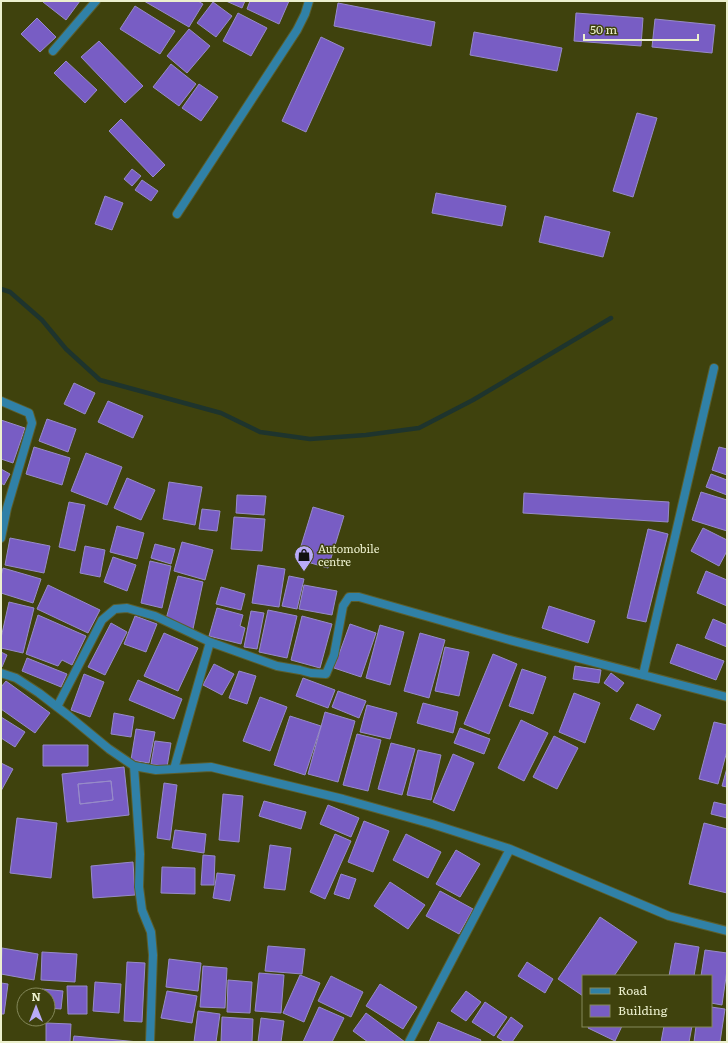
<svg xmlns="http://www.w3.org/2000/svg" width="728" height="1043" viewBox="0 0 728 1043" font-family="Literata,serif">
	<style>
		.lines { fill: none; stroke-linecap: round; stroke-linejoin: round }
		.stream { stroke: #1e342d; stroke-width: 4.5 }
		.building { fill: #785dc4; stroke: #978bc9; fill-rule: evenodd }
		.street-casing { stroke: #5b5e2c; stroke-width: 10 }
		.street { stroke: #3081a7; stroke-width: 8 }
		.labels { text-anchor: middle; stroke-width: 3; stroke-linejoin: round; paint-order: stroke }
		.poi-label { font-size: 11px; fill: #ecf0ce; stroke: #3f420d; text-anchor: start }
	</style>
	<rect width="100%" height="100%" fill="#3f420d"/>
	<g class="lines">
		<!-- stream -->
		<path class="stream" d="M1 289 10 292 42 320 66 349 100 380 221 413 260 432 310 439 366 435 419 428 473 400 611 318"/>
	</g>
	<!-- building -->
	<path class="building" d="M44 1H80L66 20 43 2Z
		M144 1H198L203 4 189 27Z
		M226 1H245L242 8Z
		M250 1H289L279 24 247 9Z
		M213 2 232 16 216 37 197 23Z
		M338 3 435 22 431 46 334 26Z
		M135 6 175 31 160 54 120 29Z
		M238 13 267 28 251 56 223 41Z
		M576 13 643 18 641 46 574 41Z
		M37 18 56 37 40 52 21 34Z
		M655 19 715 25 712 53 652 47Z
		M189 29 210 46 187 73 167 56Z
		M474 32 562 48 557 71 470 55Z
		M321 37 344 48 306 132 282 121Z
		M99 41 143 86 125 103 81 57Z
		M66 61 97 90 85 103 54 73Z
		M171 64 196 84 179 106 153 87Z
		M199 84 218 97 201 121 182 108Z
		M637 113 657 118 633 197 613 191Z
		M121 119 165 165 153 177 109 131Z
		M132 169 141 176 132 186 124 179Z
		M142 180 158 191 151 201 135 190Z
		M436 193 506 206 502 226 432 213Z
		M105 196 123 203 112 230 95 224Z
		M545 216 610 232 603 257 539 242Z
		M74 383 95 393 85 414 64 404Z
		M108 401 143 416 133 438 98 422Z
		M47 419 76 429 68 452 39 441Z
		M1 420 25 428 13 463 1 459Z
		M34 447 70 458 62 485 26 474Z
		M719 447 727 449V475L712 470Z
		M86 453 122 467 107 505 71 491Z
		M1 469 10 474 4 485 1 483Z
		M711 474 727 480V495L706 487Z
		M127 478 155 490 141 520 114 508Z
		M169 482 202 487 195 525 163 519Z
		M701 492 727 500V531L692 520Z
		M524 493 669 502 668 522 523 513Z
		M237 495 266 496 264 515 236 513Z
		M69 502 85 505 75 551 59 547Z
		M313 507 344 516 328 568 297 559Z
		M202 509 220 511 217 531 199 529Z
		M234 517 265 519 262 551 231 549Z
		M117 526 144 533 137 559 110 552Z
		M703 528 727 540V551L719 566 691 551Z
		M648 529 668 534 646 622 627 618Z
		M10 538 50 546 44 573 5 565Z
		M182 542 213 550 205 580 174 571Z
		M155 544 175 549 171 564 151 558Z
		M85 546 105 550 100 577 80 573Z
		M113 557 136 565 127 591 104 582Z
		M150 561 171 566 162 608 141 603Z
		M258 565 285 569 279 607 252 603Z
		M3 568 41 579 33 603 1 593V576Z
		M706 571 727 580V606L697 593Z
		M178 576 203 582 193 629 166 619Z
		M289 576 304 579 297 609 282 606Z
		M48 585 100 610 88 633 37 609Z
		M304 585 337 591 332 615 299 609Z
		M221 587 245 594 241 610 216 604Z
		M9 602 34 608 23 653 1 648V638Z
		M549 606 595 621 588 643 542 628Z
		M217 608 243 615 240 626 245 628 241 644 209 636Z
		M268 610 297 616 287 658 259 652Z
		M251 611 264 613 257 649 244 647Z
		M38 615 86 636 72 665 62 660 58 666 26 654Z
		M135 616 157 624 146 652 124 644Z
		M302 616 332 624 320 668 291 660Z
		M713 619 727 625V647L705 638Z
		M111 623 127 632 105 675 88 667Z
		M350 624 376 633 361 677 334 668Z
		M380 625 404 632 390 685 366 678Z
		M164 633 198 648 178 691 144 676Z
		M420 633 445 640 429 698 404 691Z
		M677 644 724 661 716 680 670 663Z
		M445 647 469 652 459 696 435 691Z
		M1 652 7 655 2 667 1 666Z
		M493 654 517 664 489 734 464 724Z
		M27 658 67 674 61 687 22 671Z
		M214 664 234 674 222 695 203 685Z
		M575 666 601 670 599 683 573 679Z
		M522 669 546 677 533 714 509 706Z
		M239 671 256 676 247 704 229 698Z
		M611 673 624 683 617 692 604 683Z
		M84 674 104 682 90 717 71 710Z
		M303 678 335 690 328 708 296 696Z
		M138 680 182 699 174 719 129 700Z
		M6 681 50 713 35 733 1 709V687Z
		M338 691 366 701 359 718 332 707Z
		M574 693 600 703 585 743 559 732Z
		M260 697 287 707 270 751 243 741Z
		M423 703 458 712 453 733 417 723Z
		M637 704 661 715 654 730 630 719Z
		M367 705 397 713 390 739 360 732Z
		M325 712 355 721 338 782 308 774Z
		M114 713 134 717 131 737 111 734Z
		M290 716 321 726 305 775 274 765Z
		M1 717 25 732 15 747 1 738Z
		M521 720 548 733 524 781 498 768Z
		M714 722 727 725V751L718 784 699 779Z
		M460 728 490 739 484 754 454 743Z
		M136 729 155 732 149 763 131 760Z
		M357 734 381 740 368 791 343 785Z
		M554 736 578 748 557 789 533 777Z
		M155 741 171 743 167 767 151 764Z
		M391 743 415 749 402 795 378 789Z
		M43 745H88V766H43Z
		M418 750 441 755 431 800 407 795Z
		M453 754 474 763 454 811 433 802Z
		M1 763 13 769 1 791Z
		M124 767 129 815 67 822 62 774ZM111 781 113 800 80 804 78 784Z
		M727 768V787L722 786Z
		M111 781 113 800 80 804 78 784Z
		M164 783 177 785 170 840 157 838Z
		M223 794 243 796 239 842 219 840Z
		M264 801 306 812 301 829 259 816Z
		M714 802 727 805V818L711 814Z
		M328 805 359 818 351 837 320 824Z
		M17 818 57 823 51 878 10 873Z
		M364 821 389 831 373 872 348 862Z
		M704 823 727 829V893L689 884Z
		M175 830 206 834 204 853 172 848Z
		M335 834 351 841 325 899 310 892Z
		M406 834 441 852 428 878 393 860Z
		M270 845 291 848 285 890 264 888Z
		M456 850 480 864 460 897 436 884Z
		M203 855 215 856 214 885H201Z
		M133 862 135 895 93 898 91 866Z
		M162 867 195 868V894L161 893Z
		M217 873 235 875 230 901 213 898Z
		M341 874 356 879 349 899 334 894Z
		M390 882 425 905 408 929 374 906Z
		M440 891 473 909 459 934 426 916Z
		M600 917 637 942 614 976H583V996L558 979Z
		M675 943 699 947 694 976H669Z
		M268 946 305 949 302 974 265 971Z
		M2 948 38 954 34 980 1 974Z
		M705 950 727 953V970L722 1005 711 1003V976H701Z
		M42 952 77 954 75 982 41 980Z
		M169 959 201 963 198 991 166 987Z
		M127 962 145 963 142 1022 124 1021Z
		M527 962 553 979 545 993 518 976Z
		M203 966 227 968 225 1008 200 1007Z
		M259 973 284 975 281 1013 255 1011Z
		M300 975 320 983 304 1022 283 1013Z
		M331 976 363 992 351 1017 318 1001Z
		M228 980 252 982 250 1013 227 1012Z
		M95 982 121 984 119 1013 93 1011Z
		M1 983 8 984 4 1014H1Z
		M380 984 417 1007 403 1029 366 1006Z
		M67 986H87V1014H68Z
		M42 989 63 991 61 1009 48 1008V995H41Z
		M167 991 197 996 192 1023 161 1018Z
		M466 991 481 1002 466 1021 451 1011Z
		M485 1002 507 1017 494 1036 472 1022Z
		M319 1007 344 1018 332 1042H303Z
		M711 1007 725 1009 720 1042H694L696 1026H711Z
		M198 1011 220 1014 216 1042H194Z
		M366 1013 405 1042H368L353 1031Z
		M222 1017 253 1019 252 1042H221Z
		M511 1017 523 1026 512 1042H505L497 1037Z
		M261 1018 284 1021 281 1042H258Z
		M438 1022 481 1040 480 1042H429Z
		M46 1023 71 1024 70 1042H46Z
		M589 1026H622L615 1041 588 1028Z
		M664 1026H692L689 1042H661Z
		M74 1036 139 1042H73Z"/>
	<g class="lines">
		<defs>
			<path id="street" d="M53 51 96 1
				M177 214 297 30 305 14 309 1
				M1 401 29 413 32 423 7 508 1 538
				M1 673 16 678 39 693 69 716 109 749 134 766 156 770 211 767 343 799 432 824 510 849 669 916 727 931
				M643 675 714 368
				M57 707 102 620 115 609 127 608 155 616 210 642 277 666 300 670 311 673 326 674 334 655 343 606 349 597H359L506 639 727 697
				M134 766 140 854 139 887 142 910 151 932 153 955 150 1042
				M174 769 210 642
				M409 1042 510 849"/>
		</defs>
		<!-- street casing -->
		<use href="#street" class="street-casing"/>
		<!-- street -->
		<use href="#street" class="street"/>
	</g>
	<!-- icons -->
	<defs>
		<symbol id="shop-pin" viewBox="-11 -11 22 30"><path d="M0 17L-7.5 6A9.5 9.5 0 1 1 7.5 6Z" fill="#b9abf7" stroke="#3f420d"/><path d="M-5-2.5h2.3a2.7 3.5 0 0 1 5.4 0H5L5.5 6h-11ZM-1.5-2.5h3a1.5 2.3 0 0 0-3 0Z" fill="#111"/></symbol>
	</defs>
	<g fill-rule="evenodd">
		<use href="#shop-pin" x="293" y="544" width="22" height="30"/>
	</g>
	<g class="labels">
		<!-- poi labels -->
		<g class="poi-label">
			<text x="318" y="553">Automobile<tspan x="318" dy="13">centre</tspan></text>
		</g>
	</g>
	<!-- border -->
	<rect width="728" height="1043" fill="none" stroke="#ecf0ce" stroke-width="4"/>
	<!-- legend -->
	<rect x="582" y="975" width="130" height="52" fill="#3f420d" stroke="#84885a"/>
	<rect x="590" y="988" width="20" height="6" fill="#3081a7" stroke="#84885a"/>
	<text x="618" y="995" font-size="12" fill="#ecf0ce">Road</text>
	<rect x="590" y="1005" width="20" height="12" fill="#785dc4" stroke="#84885a"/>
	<text x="618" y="1015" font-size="12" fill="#ecf0ce">Building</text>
	<!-- north arrow -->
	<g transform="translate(36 1007)"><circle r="19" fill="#3f420d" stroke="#84885a"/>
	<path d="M0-3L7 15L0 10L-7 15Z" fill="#b9abf7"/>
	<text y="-6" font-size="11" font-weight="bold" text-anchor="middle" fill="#ecf0ce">N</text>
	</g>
	<!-- scale -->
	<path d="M584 34v6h114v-6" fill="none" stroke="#ecf0ce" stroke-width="2"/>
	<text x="590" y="34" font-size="12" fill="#ecf0ce" stroke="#3f420d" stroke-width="3" paint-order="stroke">50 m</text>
</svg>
